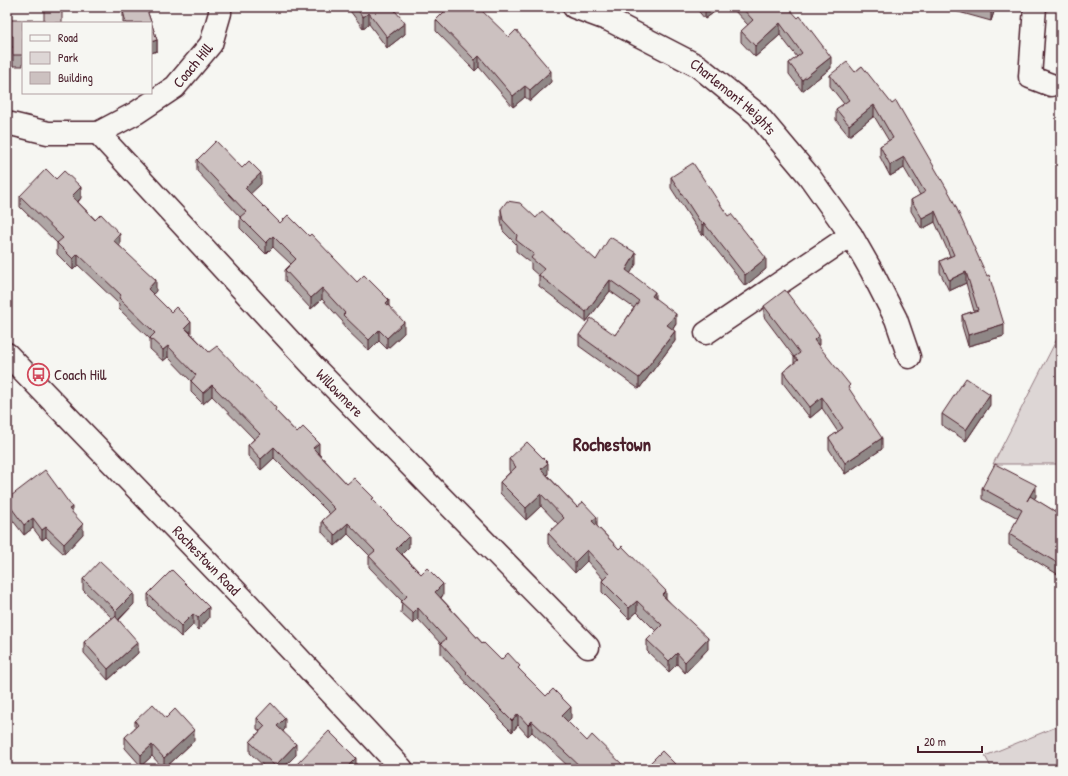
<svg xmlns="http://www.w3.org/2000/svg" width="1068" height="776" viewBox="0 0 1068 776" font-family="'Patrick Hand',sans-serif">
	<style>
		.green { fill: #ddd6d5; stroke: #947a80 }
		.lines { fill: none; stroke-linecap: round; stroke-linejoin: round }
		.street-casing { stroke: #4a1f2b; stroke-width: 25 }
		.secondary-casing { stroke: #4a1f2b; stroke-width: 25 }
		.street { stroke: #f6f6f2; stroke-width: 22 }
		.secondary { stroke: #f6f6f2; stroke-width: 22 }
		.wall { fill: #afa6a5; stroke: #4a1f2b }
		.shaded-wall { fill: #8f8786; stroke: #4a1f2b }
		.building { fill: #ccc1c0; stroke: #4a1f2b }
		.labels { text-anchor: middle; stroke-width: 4; stroke-linejoin: round; paint-order: stroke }
		.street-label { font-size: 15px; fill: #4a1f2b; stroke: #f6f6f2 }
		.poi-label { font-size: 15px; fill: #4a1f2b; stroke: #f6f6f2; text-anchor: start }
		.district-label { font-size: 19px; font-weight: bold; fill: #4a1f2b; stroke: #f6f6f2 }
	</style>
	<rect width="100%" height="100%" fill="#f6f6f2"/>
	<filter id="ink" filterUnits="userSpaceOnUse"><feTurbulence type="fractalNoise" baseFrequency=".025" numOctaves="2"/><feDisplacementMap in="SourceGraphic" scale="8" xChannelSelector="R" yChannelSelector="G"/><feConvolveMatrix kernelMatrix="1 2 1 2 8 2 1 2 1" color-interpolation-filters="sRGB"/></filter>
	<g filter="url(#ink)">
		<!-- green -->
		<path class="green" d="M1061 331V464H993Z
			M1061 725V769H992L985 756Z"/>
		<g class="lines">
			<defs>
				<g id="street">
					<path id="s1" d="M574 7 609 20 698 66 757 114 809 176 851 235 871 270 896 319 909 357"/>
					<path d="M1035 7 1030 77 1051 85"/>
					<path id="s2" d="M98 133 312 365 588 647"/>
					<path d="M706 333 851 235"/>
				</g>
				<g id="secondary">
					<path id="s3" d="M7 123 48 133H98L136 113 175 87 211 44 220 13V7"/>
					<path id="s4" d="M7 354 248 604 402 769"/>
				</g>
			</defs>
			<!-- street casing -->
			<use href="#street" class="street-casing"/>
			<!-- secondary casing -->
			<use href="#secondary" class="secondary-casing"/>
			<!-- street -->
			<use href="#street" class="street"/>
			<!-- secondary -->
			<use href="#secondary" class="secondary"/>
		</g>
		<!-- wall -->
		<path class="wall" d="M136 7H146L157 40V51L151 53V23H123V11Z
			M347 7H392L405 34 387 48 369 24 363 28Z
			M695 7H721L705 19Z
			M732 7H788L831 68 802 91 789 74V63L797 57 780 35 755 57 741 42V31L748 25 732 8Z
			M955 7H1005L1004 11 995 9 991 21 955 11Z
			M7 20 62 23H23V66H13V47H7Z
			M436 20 551 82 530 101 525 97 513 107 479 67 475 71 436 31Z
			M862 66 1004 336 968 346 962 326V315L974 311 966 283 949 291 940 272V261L950 256 935 222 922 229 911 211V200L920 195 904 168 890 176 880 157V146L889 141 874 116 849 136 836 120V109L844 104 830 86V75L855 72Z
			M197 160 242 168 261 184 250 193 280 223 309 236 357 282 389 306 404 333 387 349 379 341 369 351 343 326V322L322 299 311 309 285 281V270L291 264 273 247 266 254 240 228V217L197 171Z
			M671 177 766 269 745 286 704 234 702 236 671 188Z
			M56 179 81 198 78 202 120 245H119L156 291 153 294 209 352 276 411 297 433 319 454 347 484 374 501 409 547 402 554 421 574 443 595 441 598 483 644 501 660 520 670 546 696 571 718 567 721 587 741 627 769H571L532 732 528 736 518 725 512 732 499 719V717L466 684V682L441 654V644L418 619 413 624 401 613 402 601 369 567V556H370L348 534 335 546 322 532V521L330 514 274 458 261 470 248 456V445L254 439 212 396 203 404 191 392V381L168 357 163 361 150 349V339L119 309V304L78 265 73 270 57 254V243L20 207V196Z
			M501 209 536 218 596 260 636 264 630 273 655 299 676 324 673 329 675 341 639 389 579 346V335H615L634 308 610 291 586 322 539 286V276L531 269V263L516 251V244L503 231 501 220Z
			M764 306 819 347 850 391 882 449 845 474 829 449V438L838 432 822 408 810 418 783 383V372L794 363V357L764 317Z
			M990 405 966 441 942 425V414Z
			M509 459 548 474 547 475 577 507 597 526 666 598 708 649 685 673 677 664 669 672 647 651V640L656 631 637 612 629 619 602 592V581L603 579 587 561 575 573 548 544V533L558 524 541 506 526 520 500 493V482L510 472 509 470Z
			M982 488 1036 496 1034 499 1061 515 1059 575 1009 545V534L1018 518 982 499Z
			M7 499 72 513 83 534 64 554 46 537 42 540 33 528 24 535 7 513Z
			M83 579 134 604 119 620 138 653 108 680 84 653V642L112 618 83 590Z
			M148 594 209 618 198 630 193 625 181 637 148 605Z
			M166 718 194 741 164 769 152 756 141 766 125 748V737L135 728V721Z
			M257 718 285 729 283 731 296 755 282 769H267L250 753V742L260 731 257 729Z
			M296 765 356 769H296Z"/>
		<!-- shaded-wall -->
		<path class="shaded-wall" d="M707 7H721L705 19V8Z
			M992 7H995V9L991 21V10Z
			M369 13V24L363 28V17Z
			M405 23V34L387 48V37Z
			M780 23V35L755 57V46Z
			M157 40V51L151 53V42Z
			M479 56V67L475 71V60Z
			M831 57V68L802 91V80Z
			M551 71V82L530 101V90Z
			M525 86V97L513 107V96Z
			M874 105V116L849 136V125Z
			M904 157V168L890 176V165Z
			M261 173V184L245 199V188Z
			M81 187V198L72 207V196Z
			M935 211V222L922 229V218Z
			M704 223V234L702 236V225Z
			M120 234V245L113 251V240Z
			M273 236V247L266 254V243Z
			M636 253V264L626 281V270Z
			M78 254V265L73 270V259Z
			M766 258V269L745 286V275Z
			M966 272V283L949 291V280Z
			M156 280V291L148 300V289Z
			M610 280V291L586 322V312Z
			M322 288V299L311 309V298Z
			M655 292V302L652 296Z
			M389 300V311L386 303Z
			M676 314V324L667 336V325Z
			M191 322V333L185 328Z
			M404 322V333L387 349V338Z
			M1004 324V336L968 346V335Z
			M379 330V341L369 351V340Z
			M675 331V341L639 389V378Z
			M819 335V346L814 340Z
			M168 346V357L163 361V350Z
			M212 385V396L203 404V393Z
			M990 394V405L966 441V430Z
			M822 397V408L810 418V407Z
			M882 438V449L845 474V463Z
			M319 443V454L313 448Z
			M274 447V458L261 470V459Z
			M548 463V474L541 480V469Z
			M1036 485V496L1027 512V501Z
			M541 494V506L526 520V508Z
			M72 507V517L69 509Z
			M597 517V528L592 521Z
			M33 518V528L24 535V525Z
			M348 523V534L335 546V535Z
			M83 524V534L64 554V544Z
			M46 527V537L42 540V530Z
			M409 536V547L396 560V549Z
			M587 550V561L575 573V562Z
			M1061 560V571L1059 575V564Z
			M443 584V595L435 603V592Z
			M666 591V602L662 595Z
			M134 593V604L116 622V611Z
			M637 601V612L629 619V608Z
			M209 607V618L198 630V618Z
			M418 608V619L413 624V613Z
			M193 614V625L181 637V626Z
			M708 638V649L685 673V662Z
			M138 642V653L108 680V669Z
			M677 653V664L669 672V661Z
			M571 707V718L562 727V716Z
			M518 714V725L512 732V721Z
			M285 718V729L277 737V726Z
			M532 721V732L528 736V725Z
			M194 730V741L164 769V758Z
			M296 744V755L282 769H275V766Z
			M152 745V756L141 766V755Z
			M356 758V769H345Z"/>
		<!-- building -->
		<path class="building" d="M136 7H146L157 40 151 42V23H126L123 11Z
			M355 7H392L405 23 387 37 369 13 363 17Z
			M449 7H478L509 37 516 30 551 71 530 90 525 86 513 96 479 56 475 60 436 20Z
			M741 7H788L798 18 800 16 831 57 802 80 789 63 802 53 780 23 755 46 741 31 753 20Z
			M979 7H992L991 10Z
			M62 9V23H23V55H13V36H7V20H44V10Z
			M847 62 855 72 862 66 892 104 896 101 951 196 987 276 989 275 1004 324 968 335 962 315 978 310 966 272 949 280 940 261 954 255 935 211 922 218 911 200 925 192 904 157 890 165 880 146 893 138 874 105 849 125 836 109 849 100 830 75Z
			M216 141 242 168 249 161 261 173 245 188 280 223 288 215 309 236 311 234 357 282 364 275 389 300 386 303 404 322 387 338 379 330 369 340 343 315 345 313 322 288 311 298 285 270 296 259 273 236 266 243 240 217 246 212 197 160Z
			M693 163 728 216 731 214 766 258 745 275 704 223 702 225 671 177Z
			M46 169 56 179 64 171 81 187 72 196 95 220 101 214 120 234 113 240 156 280 148 289 171 312 176 307 191 322 185 328 209 352 217 346 276 408 275 410 297 433 303 427 319 443 313 448 347 484 354 478 374 498 372 499 409 536 396 549 421 574 427 568 443 584 435 592 483 644 484 643 501 660 508 653 520 666 518 668 546 696 553 689 571 707 562 716 587 741 592 735 627 769H583L532 721 528 725 518 714 512 721 499 708V707L466 673 467 672 441 643 446 639 418 608 413 613 401 602 407 596 369 556 375 551 348 523 335 535 322 521 335 509 274 447 261 459 248 445 260 434 212 385 203 393 191 381 196 375 168 346 163 350 150 338 155 333 119 298 121 295 78 254 73 259 57 243 63 238 20 196Z
			M507 201 520 203 536 218 542 211 596 260 610 237 636 253 626 270 655 292 652 296 676 314 667 325 675 331 639 378 579 335 591 318 615 335 639 301 610 280 586 312 539 275 544 269 531 258 534 254 516 240 517 235 503 220 501 209Z
			M785 290 819 335 814 340 850 385 848 387 882 438 845 463 829 438 843 428 822 397 810 407 783 372 798 360 794 357 800 353 764 306Z
			M966 378 990 394 966 430 942 414Z
			M527 442 548 463 541 469 577 507 583 502 597 517 592 521 619 549 622 546 666 591 662 595 708 638 685 662 677 653 669 661 647 640 662 625 637 601 629 608 602 581 609 574 587 550 575 562 548 533 564 518 541 494 526 508 500 482 516 467 509 459Z
			M995 464 1036 485 1027 501 1030 496 1061 515V560L1059 564 1009 534 1022 510 982 488Z
			M45 470 72 507 69 509 83 524 64 544 46 527 42 530 33 518 24 525 7 502V499Z
			M100 561 134 593 116 611 83 579Z
			M172 570 209 607 198 618 193 614 181 626 148 594Z
			M115 616 138 642 108 669 84 642Z
			M271 703 285 718 277 726 296 744 275 766 250 742 265 726 257 718Z
			M153 704 166 718 175 709 194 730 164 758 152 745 141 755 125 737 138 725 135 721Z
			M329 731 356 758 345 769H300L296 765Z
			M662 751 680 769H644Z"/>
	</g>
	<!-- icons -->
	<defs>
		<symbol id="bus-ring" viewBox="-11 -11 22 22"><circle r="9.5" fill="#f6f6f2" stroke="#d1495b" stroke-width="1.5"/><path d="M-5-6H5V4H4V6H2V4H-2V6H-4V4H-5ZM-3.5-4V0h7V-4ZM-3.5 1.2v1.5H-2V1.2ZM2 1.2v1.5H3.5V1.2Z" fill="#d1495b"/></symbol>
	</defs>
	<g fill-rule="evenodd">
		<use href="#bus-ring" x="26" y="362" width="25" height="25"/>
	</g>
	<g class="labels">
		<!-- street labels -->
		<g class="street-label">
			<text dy="5" stroke="none"><textPath href="#s3" startOffset="210">Coach Hill</textPath></text>
			<text dy="5" stroke="none"><textPath href="#s1" startOffset="184">Charlemont Heights</textPath></text>
			<text dy="5" stroke="none"><textPath href="#s2" startOffset="355">Willowmere</textPath></text>
			<text dy="5" stroke="none"><textPath href="#s4" startOffset="287">Rochestown Road</textPath></text>
		</g>
		<!-- poi labels -->
		<g class="poi-label">
			<text x="54" y="380">Coach Hill</text>
		</g>
		<!-- district labels -->
		<g class="district-label">
			<text x="612" y="451">Rochestown</text>
		</g>
	</g>
	<!-- margin -->
	<rect width="1068" height="776" fill="none" stroke="#f6f6f2" stroke-width="24"/>
	<rect x="12" y="12" width="1044" height="752" fill="none" stroke="#4a1f2b" stroke-width="1.5" filter="url(#ink)"/>
	<!-- legend -->
	<rect x="22" y="22" width="130" height="72" fill="#f6f6f2" stroke="#b1a0a2"/>
	<rect x="30" y="35" width="20" height="6" fill="#f6f6f2" stroke="#b1a0a2"/>
	<text x="58" y="42" font-size="12" fill="#4a1f2b">Road</text>
	<rect x="30" y="52" width="20" height="12" fill="#ddd6d5" stroke="#b1a0a2"/>
	<text x="58" y="62" font-size="12" fill="#4a1f2b">Park</text>
	<rect x="30" y="72" width="20" height="12" fill="#ccc1c0" stroke="#b1a0a2"/>
	<text x="58" y="82" font-size="12" fill="#4a1f2b">Building</text>
	<!-- scale -->
	<path d="M918 746v6h64v-6" fill="none" stroke="#4a1f2b" stroke-width="2"/>
	<text x="924" y="746" font-size="12" fill="#4a1f2b" stroke="#f6f6f2" stroke-width="3" paint-order="stroke">20 m</text>
</svg>
